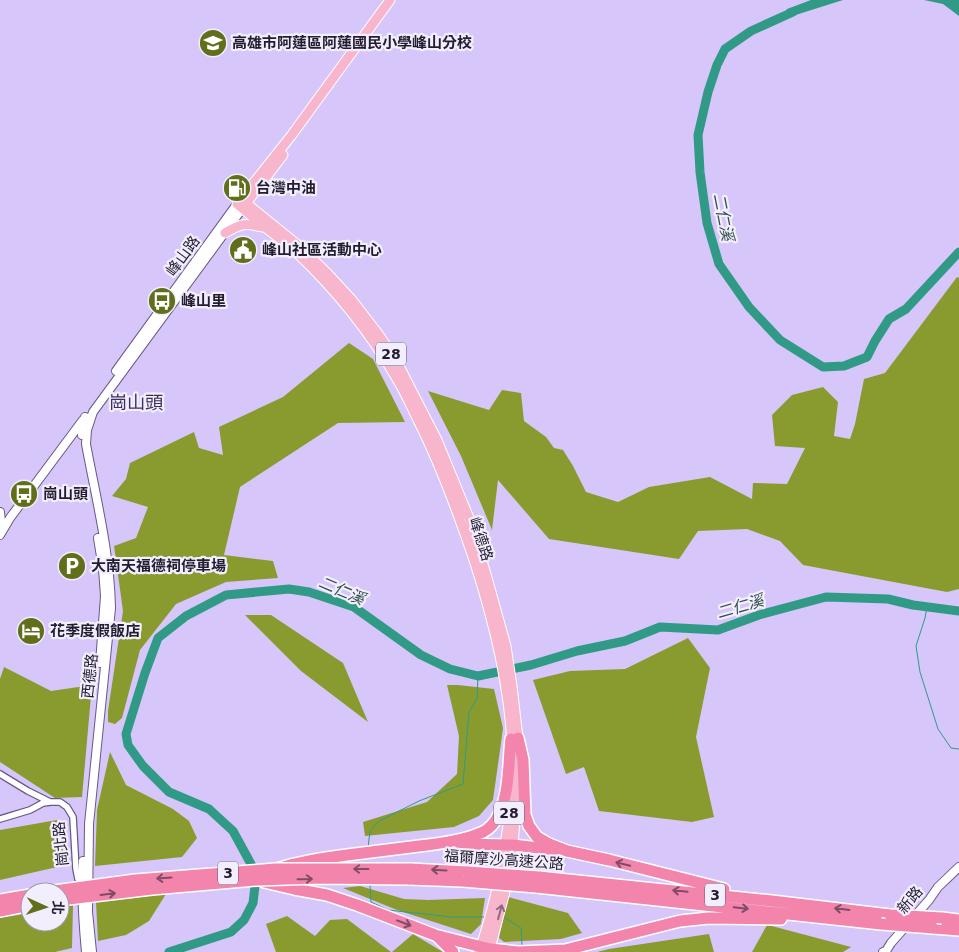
<svg xmlns="http://www.w3.org/2000/svg" width="959" height="952" viewBox="0 0 959 952" font-family="'DejaVu Sans','Noto Sans TC',sans-serif">
	<style>
		.forest { fill: #899b2f }
		.water { fill: #309a87 }
		.lines { fill: none; stroke-linecap: round; stroke-linejoin: round }
		.stream { stroke: #309a87; stroke-width: 1 }
		.river { stroke: #309a87; stroke-width: 9 }
		.minor-casing { stroke: #685986; stroke-width: 8 }
		.tertiary-casing { stroke: #685986; stroke-width: 10 }
		.primary-casing { stroke: #fff; stroke-width: 11 }
		.motorway-casing { stroke: #fff; stroke-width: 14 }
		.minor { stroke: #fff; stroke-width: 5.5 }
		.tertiary { stroke: #fff; stroke-width: 8 }
		.primary { stroke: #f8b6cd; stroke-width: 9 }
		.motorway { stroke: #f385ac; stroke-width: 11 }
		.motorway-bridge-casing { stroke: #fff; stroke-width: 14; stroke-linecap: butt }
		.motorway-bridge { stroke: #f385ac; stroke-width: 11 }
		.oneway { stroke: #814c67 }
		.oneway2 { stroke: #8e6a7e }
		.labels { text-anchor: middle; stroke-width: 4.5; stroke-linejoin: round; paint-order: stroke }
		.shield { fill: #f2eefe; stroke: #615c6d; stroke-width: 1 }
		.shield-label { font-size: 14px; font-weight: bold; fill: #231d2f }
		.poi-label { font-size: 15px; font-weight: bold; fill: #231d2f; stroke: #f2eefe; text-anchor: start }
		.street-label { font-size: 15px; fill: #231d2f; stroke: #f2eefe }
		.water-label { font-size: 16px; font-style: italic; fill: #32514a; stroke: #f2eefe }
		.quarter-label { font-size: 18px; fill: #3e2f59; stroke: #f2eefe }
	</style>
	<rect width="100%" height="100%" fill="#d6c6fa"/>
	<!-- forest -->
	<path class="forest" d="M957 277 959 278V589L947 592 803 565 780 541 747 529 698 531 679 559 549 539 498 480 492 530 461 456 428 391 489 410 502 390 521 393 524 421 546 437 554 448 563 450 573 466 586 492 618 502 649 487 710 477 752 499 753 483 787 484 805 448 775 446 772 415 792 395 823 387 838 402 834 436 850 439 855 424 864 379 885 373Z
		M349 343 373 359 405 422 338 423 240 487 224 555 273 561 278 578 226 582 176 604 140 650 122 718 115 724 108 722V711L123 611 114 546 136 538 148 507 112 496 126 479 130 463 194 432 199 448 223 455 219 427 283 397Z
		M245 615H271L343 663 368 722 301 671Z
		M688 638 710 668 696 737 714 817 692 822 599 811 584 767 566 774 533 680 570 671 625 669Z
		M4 667 51 691 92 685 82 797 55 798 0 762V679Z
		M447 685H458L494 689 503 728 501 743 493 800 479 816 454 827 365 836 363 822 427 802 457 774 459 736Z
		M110 752 126 785 173 809 189 821 197 838 182 857 95 866 97 810Z
		M57 820 66 865 0 880V830Z
		M360 886 404 899 428 900 485 898 481 924 471 934 397 910 343 888Z
		M166 894 149 921 126 935 98 941 96 902Z
		M508 897 568 913 582 933 561 939 504 942 499 938Z
		M73 905 72 948 55 952H0V918L30 913V922H60V907Z
		M287 916 315 936 330 920 347 919 391 952H276L266 924Z
		M767 925H768L851 947 843 952H752Z
		M413 934 443 952H392Z
		M709 934 714 952H597L609 949Z"/>
	<!-- water -->
	<path class="water" d="M811 0H843L783 19 787 9Z
		M924 0H959V16L943 4Z"/>
	<g class="lines">
		<!-- stream -->
		<path class="stream" d="M927 607 925 618 916 646 920 672 938 729 951 748 959 749
			M368 848 370 831 379 821 419 801 463 784 469 712 477 699 478 676
			M370 885 371 902 388 910 452 917H485
			M501 918H505L521 928 522 946"/>
		<!-- river -->
		<path class="river" d="M793 12 751 31 725 49 717 65 708 92 698 135 700 172 707 223 719 264 749 307 780 340 823 367 844 366 867 357 875 341 889 319 906 309 959 252
			M169 952 231 932 244 920 253 903 255 886 251 864 233 831 209 809 169 792 143 766 128 745 126 734 145 673 158 638 186 616 226 595 289 589 309 592 354 607 421 655 450 669 478 676 531 665 577 651 625 641 660 627 718 630 759 615 826 597 888 599 913 605 959 611"/>
		<defs>
			<path id="minor" d="M0 774 28 791 50 802
				M0 819 30 810 43 803 50 802H60L67 807 73 817 76 869 78 879 82 884H83"/>
			<path id="tertiary" d="M116 371 237 204
				M82 435 85 417
				M0 512 2 531
				M0 535 10 518 83 420
				M98 538 103 569 105 596 100 663
				M83 861C81 892 83 921 86 952
				M92 952 88 912 89 824 111 608C110 553 96 498 86 444L87 430 93 412 242 209
				M883 952 886 951 891 943 929 900 938 887 959 867"/>
			<path id="primary" d="M390 0 291 136 237 204C247 212 256 220 266 228 276 236 287 243 296 252 335 289 370 332 397 379 405 392 411 406 418 420 440 464 457 510 473 557 493 618 509 681 512 745
				M241 199 299 246 328 274 352 300 379 335 398 364 437 440 469 518 486 574 506 646 512 686 518 738 517 795 513 845 505 892 489 952
				M244 206 283 155
				M225 233C242 223 244 223 263 227
				M479 952C498 897 508 841 512 783"/>
			<path id="motorway" d="M518 738 523 760 525 815 529 826 537 837 549 844 567 851 609 860 724 889
				M460 844 513 845 556 850
				M280 868C302 861 324 858 347 855 371 852 395 849 419 846 437 844 461 841 478 834 485 832 492 826 496 820 510 797 508 765 511 739
				M410 869 468 872
				M539 877 772 901 890 915
				M408 879 463 881
				M264 882 294 889 327 895 357 905 435 935 490 949 518 952 566 950
				M536 887 881 924
				M0 900 30 895
				M0 911 30 905
				M942 918 959 920
				M933 928 959 930
				M437 936 453 952
				M561 951 680 921 709 918 781 919"/>
		</defs>
		<!-- minor casing -->
		<use href="#minor" class="minor-casing"/>
		<!-- tertiary casing -->
		<use href="#tertiary" class="tertiary-casing"/>
		<!-- primary casing -->
		<use href="#primary" class="primary-casing"/>
		<!-- motorway casing -->
		<use href="#motorway" class="motorway-casing"/>
		<!-- minor -->
		<use href="#minor" class="minor"/>
		<!-- tertiary -->
		<use href="#tertiary" class="tertiary"/>
		<!-- primary -->
		<use href="#primary" class="primary"/>
		<!-- motorway -->
		<use href="#motorway" class="motorway"/>
		<defs>
			<path id="motorway-bridge" d="M468 872 539 877
				M463 881 536 887
				M47 892 135 880 275 869H410
				M60 900 152 889 257 880 318 878 408 879
				M890 915 942 918
				M881 924 933 928"/>
		</defs>
		<!-- motorway-bridge casing -->
		<use href="#motorway-bridge" class="motorway-bridge-casing"/>
		<!-- motorway-bridge -->
		<use href="#motorway-bridge" class="motorway-bridge"/>
	</g>
	<!-- one-way arrows -->
	<defs><path id="oneway-shaft" d="M-6 0H5M1.5-3L5.5 0L1.5 3" fill="none" stroke-width="1.6" stroke-linecap="round" stroke-linejoin="round" transform="scale(1.25)"/></defs>
	<g class="oneway">
		<use href="#oneway-shaft" transform="translate(623 864) rotate(-166)"/>
		<use href="#oneway-shaft" transform="translate(361 869) rotate(-180)"/>
		<use href="#oneway-shaft" transform="translate(439 870) rotate(-177)"/>
		<use href="#oneway-shaft" transform="translate(164 878) rotate(176)"/>
		<use href="#oneway-shaft" transform="translate(305 879) rotate(-1)"/>
		<use href="#oneway-shaft" transform="translate(680 891) rotate(-174)"/>
		<use href="#oneway-shaft" transform="translate(108 894) rotate(-7)"/>
		<use href="#oneway-shaft" transform="translate(741 908) rotate(6)"/>
		<use href="#oneway-shaft" transform="translate(842 909) rotate(-173)"/>
		<use href="#oneway-shaft" transform="translate(404 923) rotate(21)"/>
	</g>
	<use class="oneway2" href="#oneway-shaft" transform="translate(500 912) rotate(-75)"/>
	<!-- icons -->
	<defs>
		<symbol id="school-disc" viewBox="-11 -11 22 22"><circle r="9.5" fill="#616f1a" stroke="#f2eefe"/><path d="M0-5L7-2L0 1L-7-2ZM-4 1L0 2.5L4 1V4Q0 6-4 4Z" fill="#fff"/></symbol>
		<symbol id="fuel-disc" viewBox="-11 -11 22 22"><circle r="9.5" fill="#616f1a" stroke="#f2eefe"/><path d="M-5.5-6h7V0h2V4h1.3V-2.5L3-4.5l.8-.8L6-3V5H2.5V1h-1V6h-7ZM-4.2-4.7v3.2H.2V-4.7Z" fill="#fff"/></symbol>
		<symbol id="civic-disc" viewBox="-11 -11 22 22"><circle r="9.5" fill="#616f1a" stroke="#f2eefe"/><path d="M-.6-6.5H3V-4.5H.6V-3L4-1V1h2V6H-6V1h2V-1L-.6-3ZM-1.2 2.5V6h2.4V2.5Z" fill="#fff"/></symbol>
		<symbol id="bus-disc" viewBox="-11 -11 22 22"><circle r="9.5" fill="#616f1a" stroke="#f2eefe"/><path d="M-5-6H5V4H4V6H2V4H-2V6H-4V4H-5ZM-3.5-4V0h7V-4ZM-3.5 1.2v1.5H-2V1.2ZM2 1.2v1.5H3.5V1.2Z" fill="#fff"/></symbol>
		<symbol id="parking-disc" viewBox="-11 -11 22 22"><circle r="9.5" fill="#616f1a" stroke="#f2eefe"/><path d="M-3.5-5.5H1a3.5 3.5 0 0 1 0 7H-1V5.5H-3.5ZM-1-3.4V-.6H.8a1.4 1.4 0 0 0 0-2.8Z" fill="#fff"/></symbol>
		<symbol id="hotel-disc" viewBox="-11 -11 22 22"><circle r="9.5" fill="#616f1a" stroke="#f2eefe"/><path d="M-6-4.5h1.5V1H6V5H4.5V3h-9V5H-6ZM-4 0a1.8 1.8 0 1 1 3.6 0ZM.5 0V-2.5h3Q6-2.5 6 0Z" fill="#fff"/></symbol>
	</defs>
	<g fill-rule="evenodd">
		<use href="#school-disc" x="197" y="27" width="32" height="32"/>
		<use href="#fuel-disc" x="221" y="172" width="32" height="32"/>
		<use href="#civic-disc" x="227" y="234" width="32" height="32"/>
		<use href="#bus-disc" x="146" y="285" width="32" height="32"/>
		<use href="#bus-disc" x="8" y="478" width="32" height="32"/>
		<use href="#parking-disc" x="56" y="550" width="32" height="32"/>
		<use href="#hotel-disc" x="15" y="615" width="32" height="32"/>
	</g>
	<g class="labels">
		<!-- shield labels -->
		<g class="shield">
			<rect x="376" y="342.5" width="30" height="23" rx="4"/>
			<rect x="494" y="801.5" width="30" height="23" rx="4"/>
			<rect x="218" y="861.5" width="20" height="23" rx="4"/>
			<rect x="705" y="883.5" width="20" height="23" rx="4"/>
		</g>
		<g class="shield-label">
			<text x="391" y="359">28</text>
			<text x="509" y="818">28</text>
			<text x="228" y="878">3</text>
			<text x="715" y="900">3</text>
		</g>
		<!-- poi labels -->
		<g class="poi-label">
			<text x="232" y="48">高雄市阿蓮區阿蓮國民小學峰山分校</text>
			<text x="256" y="193">台灣中油</text>
			<text x="262" y="255">峰山社區活動中心</text>
			<text x="181" y="306">峰山里</text>
			<text x="43" y="499">崗山頭</text>
			<text x="91" y="571">大南天福德祠停車場</text>
			<text x="50" y="636">花季度假飯店</text>
		</g>
		<!-- street labels -->
		<g class="street-label">
			<text transform="translate(183 256) rotate(-54)" y="5">峰山路</text>
			<text transform="translate(481 539) rotate(72)" y="5">峰德路</text>
			<text transform="translate(90 676) rotate(-84)" y="5">西德路</text>
			<text transform="translate(61 844) rotate(-96)" y="5">崗北路</text>
			<text transform="translate(504 860) rotate(4)" y="5">福爾摩沙高速公路</text>
			<text transform="translate(910 900) rotate(-50)" y="5">新路</text>
		</g>
		<!-- water labels -->
		<g class="water-label">
			<text transform="translate(724 217) rotate(79)" y="6">二仁溪</text>
			<text transform="translate(342 590) rotate(23)" y="6">二仁溪</text>
			<text transform="translate(740 606) rotate(-16)" y="6">二仁溪</text>
		</g>
		<!-- quarter labels -->
		<g class="quarter-label">
			<text x="136" y="409">崗山頭</text>
		</g>
	</g>
	<!-- north arrow -->
	<g transform="translate(45 907) rotate(93)"><circle r="24" fill="#f2eefe" stroke="#9f9aab"/>
	<path d="M0-4L9 19L0 12L-9 19Z" fill="#616f1a"/>
	<text y="-8" font-size="14" font-weight="bold" text-anchor="middle" fill="#231d2f">北</text>
	</g>
</svg>
